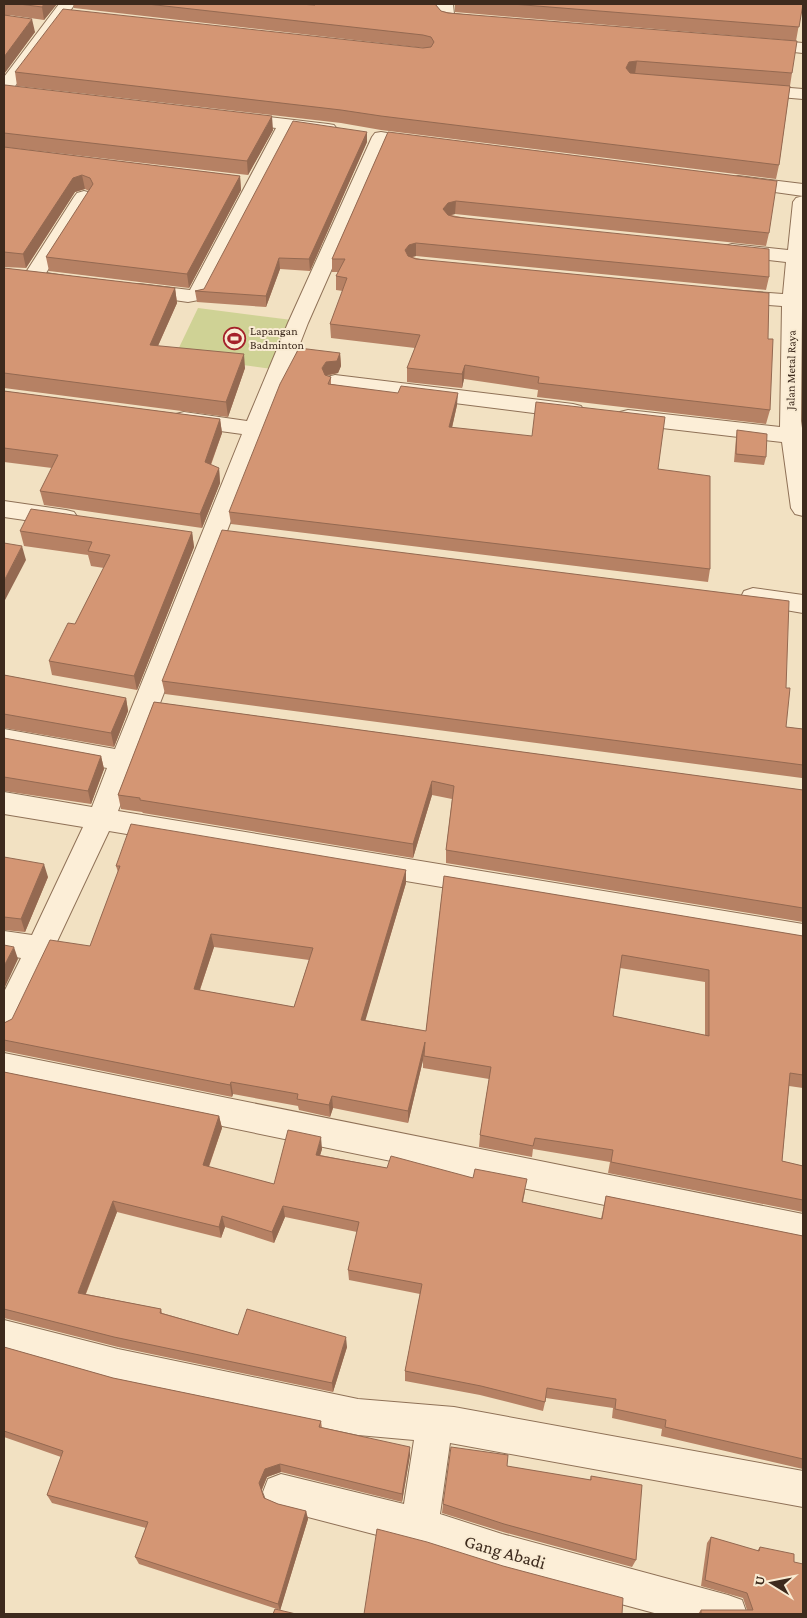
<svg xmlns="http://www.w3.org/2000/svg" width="807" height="1618" viewBox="0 0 807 1618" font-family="'Crimson Pro',serif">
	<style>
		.green { fill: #cfd295 }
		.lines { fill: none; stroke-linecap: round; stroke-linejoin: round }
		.street-casing { stroke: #8f7157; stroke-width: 2 }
		.street { fill: #fceed7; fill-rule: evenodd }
		.wall { fill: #b68164; fill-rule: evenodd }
		.shaded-wall { fill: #946951 }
		.building { fill: #d49674; stroke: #946951; fill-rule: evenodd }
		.labels { text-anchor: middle; stroke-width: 4; stroke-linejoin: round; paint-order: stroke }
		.far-poi-label { font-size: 12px; fill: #3d2a1d; stroke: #f9ebd3; text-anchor: start }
		.far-street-label { font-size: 12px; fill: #3d2a1d; stroke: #f9ebd3 }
		.near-street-label { font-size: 18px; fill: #3d2a1d; stroke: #f9ebd3 }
	</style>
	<rect width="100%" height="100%" fill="#f2e1c2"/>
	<!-- green -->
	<path class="green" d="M198 308 292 320 272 369 175 356Z"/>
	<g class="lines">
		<defs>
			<path id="street" d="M59 4H75L10 93 4 94V77Z
				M434 4H453L454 14 481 17 483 21 481 25 475 26 440 22 438 18V8Z
				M760 39 803 43V53L754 48 752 44 754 40Z
				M752 85 803 89V99L746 94 743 90 746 86Z
				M234 113 328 124 334 125 337 129 334 133 328 134 293 130 204 299 188 302 132 294 129 290 132 286 139 284 190 290 276 128 228 122 225 118 228 114Z
				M381 132 387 133 390 137 308 323 118 811 803 924V948L109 831 15 1031 4 1035V992L21 958 4 955V931L32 935 83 827 4 814V792L92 807 107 768 4 749V729L115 749 242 434 184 426 176 424 173 419 176 414 184 412 247 421 288 323 372 137 375 133Z
				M738 176 803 184V196L731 186 729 182 731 178Z
				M84 191 91 193 94 197 46 273 71 277 74 281 71 285 64 287 26 281 23 277 74 197 77 193Z
				M803 196 801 421 803 435V516L795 514 791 508 782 442 628 424 620 422 617 417 620 412 628 410 780 427 782 306 730 302 723 300 720 296 723 292 730 290 783 294 786 262 732 256 725 254 722 250 725 246 732 244 788 250 793 202 796 198Z
				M335 375 573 404 581 406 584 411 581 416 573 418 327 387 324 382 327 377Z
				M4 501 66 510 74 512 78 518 74 524 66 526 4 517Z
				M753 588 803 595V613L744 603 741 597 744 591Z
				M4 1053 803 1214V1246L4 1081Z
				M4 1320 118 1349 358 1399 454 1407 803 1471V1507L450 1443 440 1514 502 1534 728 1595 742 1600 747 1614H658L502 1572 427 1548 281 1510 268 1505 263 1492 268 1479 281 1474 404 1504 414 1440 358 1435 118 1385 4 1354Z"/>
		</defs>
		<!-- street casing -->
		<use href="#street" class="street-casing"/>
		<!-- street -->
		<use href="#street" class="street"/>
	</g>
	<!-- wall -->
	<path class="wall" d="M4 4H57L44 20 9 15 35 32 4 74Z
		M73 4H298L315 5 435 4 441 11 792 73 790 86 779 165 776 179 381 130 341 123 17 86 15 72 424 48 74 8Z
		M455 4H803V13H801L796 41 455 12Z
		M4 86 273 130 248 175 4 147Z
		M367 132V142L310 271 280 269 266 307 197 302 195 291 204 289Z
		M388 132 769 233 766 246 455 214 451 215 769 277 766 290 416 256 412 257 768 339 770 410 766 424 537 397 538 390 464 379 462 388 407 382V368L415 348 331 338 330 324 343 291 336 290V276L338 272H332V259Z
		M4 147 240 176 241 190 189 288 49 271 46 257 89 191 85 189 75 192 26 268 4 267Z
		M4 268 175 288 177 303 158 346 245 368 228 417 4 388Z
		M340 353 341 366 338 373 326 376 331 377V384L457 405 452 428 658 469 710 569 708 582 231 524 229 512Z
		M4 391 220 419 222 433 211 465 219 468 220 483 202 528 44 505 40 491 52 468 4 462Z
		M737 430 766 457 764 465 734 462 736 438Z
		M20 531 192 532 194 547 137 690 52 675 49 661 75 624 104 568 91 566 88 555 24 546Z
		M4 675 126 698 128 711 114 747 4 728Z
		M162 681 786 688V727L803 729V774L802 778 165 694Z
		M154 702 803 790V922L446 863V850L452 799 432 795 413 858 143 813 142 812 121 809 118 795Z
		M4 738 101 756 104 769 91 804 4 791Z
		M4 857 48 877 25 932 4 930Z
		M116 866 406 870V883L365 1020 426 1031 444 876 803 936V1088L789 1086 782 1161 803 1166V1212L608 1173 610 1162 533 1149 532 1157 479 1147 480 1135 489 1079 423 1068V1060L408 1123 333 1108 330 1117 299 1110 298 1106 233 1094 232 1097 4 1051V1023L12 1019 90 946 118 872ZM214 947 309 960 294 1007 200 990ZM620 968 705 982V1035L613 1016Z
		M4 1072 219 1116 222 1128 209 1167 274 1184 322 1149 320 1155 387 1168 473 1178 525 1191 523 1202 601 1219 606 1196 803 1236V1469L661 1436 662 1429 612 1418 613 1408 546 1398 543 1411 480 1395 405 1381V1371L420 1294 349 1280 348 1270 357 1232 285 1217 274 1243 225 1227 221 1238 117 1212 86 1294 161 1309 162 1313 238 1335 347 1347 333 1392 118 1347 4 1318V1319Z
		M4 1347 113 1378 321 1421 322 1428 410 1455 402 1502 281 1472 267 1477 262 1490 264 1498 278 1504 306 1511 308 1519 280 1610 139 1564 135 1557 146 1528 52 1503 47 1495 61 1457 4 1437Z
		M507 1466 590 1480 591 1476 636 1560 632 1567 503 1532 442 1513 443 1504Z
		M711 1537 757 1551 760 1547 794 1562 803 1614H698L701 1610H747L743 1598 701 1586 707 1543Z"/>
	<!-- shaded-wall -->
	<path class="shaded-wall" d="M44 4H57L44 20 42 7Z
		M32 19 35 32 4 74V57Z
		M637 61 635 74 628 76 626 68 629 62Z
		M272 116 273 130 248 175 247 161Z
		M367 132V142L310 271 309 259Z
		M82 175 85 189 75 192 26 268 23 254 73 178Z
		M240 176 241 190 189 288 187 274Z
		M456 201 455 214 447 216 443 209 448 203Z
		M416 243V256L408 258 405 250 409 245Z
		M279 258 280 269 266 307V296Z
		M175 288 177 303 152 359 150 345Z
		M340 353 341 366 338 373 327 375 322 381V368L326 362Z
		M244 354 245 368 228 417 226 402Z
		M465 365 464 379 462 388V374Z
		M458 393 457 405 449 440V427Z
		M220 419 222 433 206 477 205 462Z
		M219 468 220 483 202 528 200 514Z
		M192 532 194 547 137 690 134 676Z
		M22 546 26 560 4 602V581Z
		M126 698 128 711 114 747 111 733Z
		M101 756 104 769 91 804 88 791Z
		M432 781V795L413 858V844Z
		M44 864 48 877 25 932 21 919Z
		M406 870V883L362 1032 361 1020Z
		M211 934 214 947 196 1001 194 989Z
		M14 947 18 959 4 989V966Z
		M425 1042 423 1060 408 1123V1111Z
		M231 1082 233 1094 232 1097 230 1085Z
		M332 1096 333 1108 330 1117 329 1105Z
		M219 1116 222 1128 205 1177 203 1165Z
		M321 1137 322 1149 317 1166 316 1155Z
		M113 1201 117 1212 82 1303 78 1293Z
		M283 1206 285 1217 274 1243 272 1232Z
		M222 1216 225 1227 221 1238 219 1227Z
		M346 1337 347 1347 333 1392 332 1383Z
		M410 1447V1455L402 1502V1494Z
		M280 1464 281 1472 267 1477 261 1491 259 1483 265 1469Z
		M306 1511 308 1519 280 1611 278 1604Z"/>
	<!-- building -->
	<path class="building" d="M19 4H44L42 7Z
		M147 4H298L315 5V4H435L441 11 448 13 797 41 792 73 637 61 629 62 626 68 630 73 790 86 779 165 381 116 341 110 15 72 63 9 423 48 431 47 434 42 431 37 423 35Z
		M512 4H803L799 27Z
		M4 15 32 19 4 57Z
		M5 85 272 116 247 161 4 133V86Z
		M293 121 367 132 309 259 279 258 266 296 195 291 204 289Z
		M388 132 777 181 769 233 456 201 448 203 443 209 448 215 455 217 769 249V277L416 243 409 245 405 250 408 256 416 259 769 293 768 339H773L770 410 538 383 539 377 465 365 462 374 407 368 420 335 330 324 347 278 336 276 345 259H332Z
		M4 147 240 176 187 274 46 257 93 184 90 178 82 175 73 178 23 254 4 252Z
		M4 268 175 288 150 345 244 354 226 402 4 373Z
		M299 348 340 353 337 361 326 362 322 368 325 375 331 377 328 384 398 393 401 386 458 393 449 427 532 436 536 402 665 417 658 469 710 476V569L229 512 280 384Z
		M4 391 220 419 205 462 219 468 200 514 40 491 58 455 4 448Z
		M737 430 767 434 766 457 736 454Z
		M31 509 192 532 134 676 49 661 68 623 75 624 110 555 88 551 92 542 20 531Z
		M222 530 789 601 786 688H790L786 727 803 729V765L162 681Z
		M4 543 22 546 4 581Z
		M4 675 126 698 111 733 4 714Z
		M154 702 803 790V908L446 850 454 786 432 781 413 844 140 800V798L118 795Z
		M4 738 101 756 88 791 4 777Z
		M131 824 406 870 361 1020 426 1031 444 876 803 936V1075L790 1073 782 1161 803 1166V1200L611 1162 613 1150 535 1138 533 1146 480 1135 491 1067 424 1056 425 1042 408 1111 332 1096 329 1105 297 1099 298 1094 231 1082 230 1085 4 1040V1023L12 1019 50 940 90 946 120 866H116ZM211 934 313 948 294 1007 194 989ZM622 955 709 970V1036L613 1016Z
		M4 857 44 864 21 919 4 917Z
		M4 945 14 947 4 966Z
		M4 1072 219 1116 203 1165 274 1184 288 1130 321 1137 316 1155 387 1168 391 1156 473 1178 475 1169 527 1179 522 1202 602 1219 606 1196 803 1236V1459L665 1427 666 1420 615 1409 616 1399 547 1388 545 1402 481 1386 405 1371 422 1284 348 1270 359 1222 283 1206 272 1232 222 1216 219 1227 113 1201 78 1293 161 1309 160 1313 238 1335 247 1309 346 1337 332 1383 114 1337 4 1309Z
		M4 1347 113 1378 321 1421 319 1427 410 1447 402 1494 280 1464 265 1469 259 1483 264 1498 278 1504 306 1511 278 1604 135 1557 148 1522 47 1495 63 1451 4 1431Z
		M451 1447 508 1455 507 1466 591 1480V1476L642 1485 636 1560 504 1524 443 1504Z
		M377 1529 427 1542 503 1566 623 1598 622 1614H364Z
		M711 1537 759 1551 760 1547 794 1554V1562L803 1564V1614H701V1610H753L747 1593 705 1580Z
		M275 1609 296 1614H273Z"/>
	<!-- icons -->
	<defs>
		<symbol id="stadium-ring" viewBox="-11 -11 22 22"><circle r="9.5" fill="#f9ebd3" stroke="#a4212a" stroke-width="1.5"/><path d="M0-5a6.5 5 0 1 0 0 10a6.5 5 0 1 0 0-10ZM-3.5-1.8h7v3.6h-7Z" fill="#a4212a"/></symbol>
	</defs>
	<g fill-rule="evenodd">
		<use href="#stadium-ring" x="222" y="326" width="25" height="25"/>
	</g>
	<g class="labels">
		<!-- far-poi labels -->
		<g class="far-poi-label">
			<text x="250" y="335">Lapangan<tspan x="250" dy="14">Badminton</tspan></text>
		</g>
		<!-- far-street labels -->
		<g class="far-street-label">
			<text transform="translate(791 370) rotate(-89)" y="4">Jalan Metal Raya</text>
		</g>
		<!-- near-street labels -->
		<g class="near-street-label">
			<text transform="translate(505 1552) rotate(16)" y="6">Gang Abadi</text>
		</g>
	</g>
	<!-- border -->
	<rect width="807" height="1618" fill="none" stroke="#3d2a1d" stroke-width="10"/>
	<!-- north arrow -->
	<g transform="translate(772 1583) rotate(280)" stroke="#f9ebd3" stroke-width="4" paint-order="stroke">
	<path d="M0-4L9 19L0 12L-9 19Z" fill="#3d2a1d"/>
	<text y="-8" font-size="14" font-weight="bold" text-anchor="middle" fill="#3d2a1d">U</text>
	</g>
</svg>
